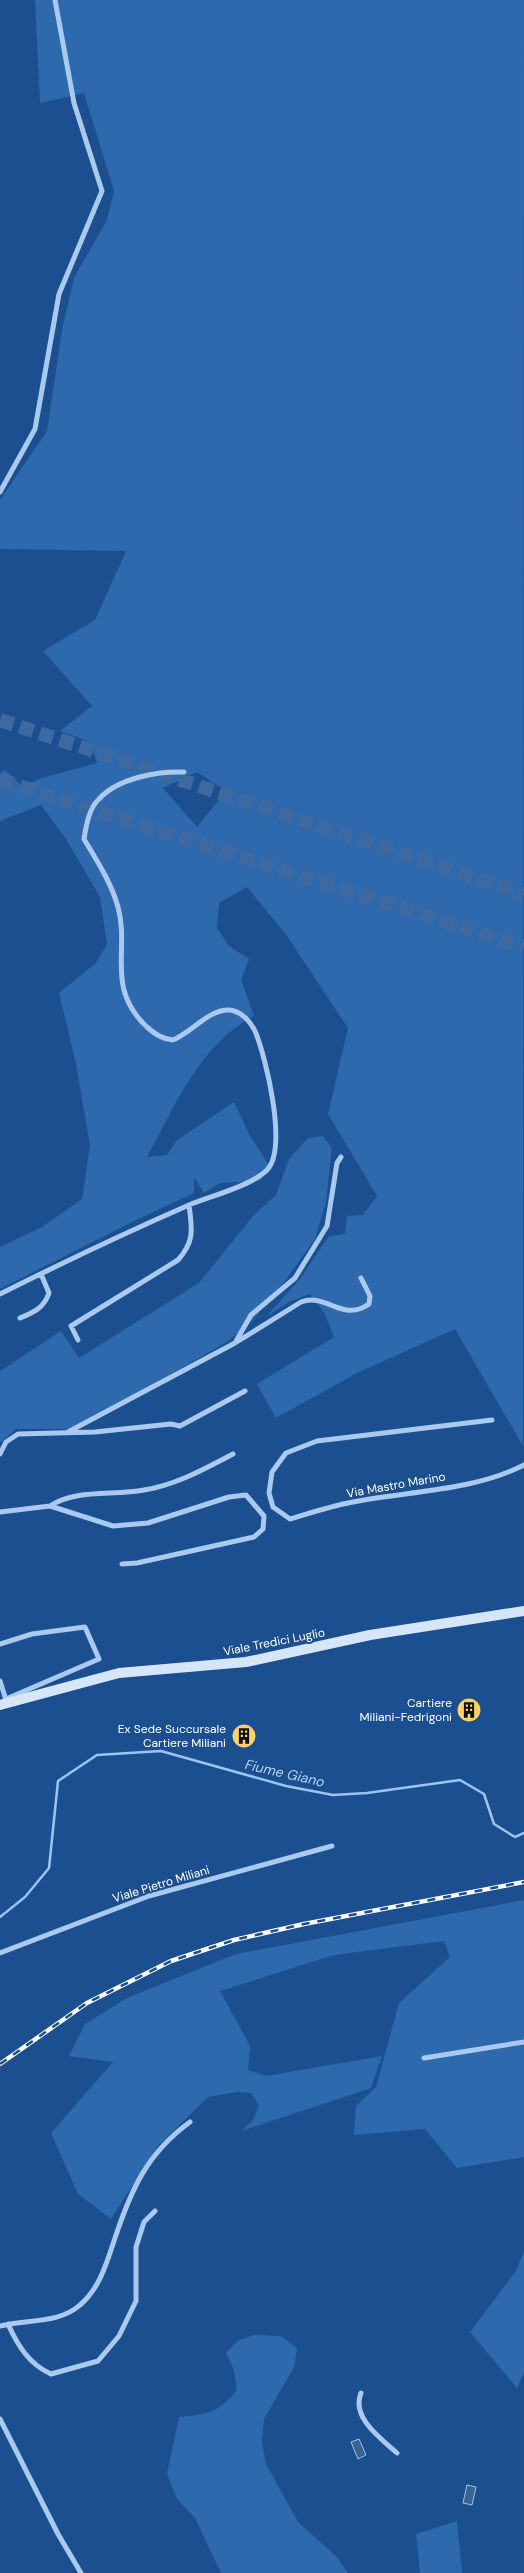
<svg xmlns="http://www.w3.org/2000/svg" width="524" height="2573" viewBox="0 0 524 2573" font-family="'DM Sans',sans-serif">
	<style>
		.green { fill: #2e69ad; fill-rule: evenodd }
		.water { fill: #3c6290; stroke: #9cc4f0 }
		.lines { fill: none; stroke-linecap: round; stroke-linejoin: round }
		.stream { stroke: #9cc4f0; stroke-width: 2.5 }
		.trunk-tunnel { stroke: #3d69a0; stroke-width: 14; stroke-dasharray: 14 7; stroke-linecap: butt }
		.minor { stroke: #a9c9ee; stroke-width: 5 }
		.secondary { stroke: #d6e6fa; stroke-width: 10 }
		.rail-casing { stroke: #fff; stroke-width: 4.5 }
		.rail { stroke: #1b4f8f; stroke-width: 2.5; stroke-dasharray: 8; stroke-linecap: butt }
		.labels { text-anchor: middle; stroke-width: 4; stroke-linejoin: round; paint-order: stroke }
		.street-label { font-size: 12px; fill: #fff; stroke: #1b4f8f }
		.poi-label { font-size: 12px; fill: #fff; stroke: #1b4f8f; text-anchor: end }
		.water-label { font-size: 14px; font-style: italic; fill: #b5d3f5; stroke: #1b4f8f }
	</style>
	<rect width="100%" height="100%" fill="#1b4f8f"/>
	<!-- green -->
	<path class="green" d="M35 0H524L523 1446 455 1329 357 1373 276 1418 257 1384 334 1337 325 1314 310 1294 289 1302 266 1317 300 1279 329 1236 345 1234 347 1216 363 1215 377 1196 328 1114 348 1028 287 936 247 887 219 903 217 928 229 946 249 959 241 980 254 1016C200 1044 175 1106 147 1157L167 1155 176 1141 234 1102 249 1134 268 1164 260 1181 220 1183 204 1193 194 1177V1193L134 1221 0 1289V1247L42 1227 82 1199 90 1146 76 1064 59 993 96 963 107 944 100 897 66 839 41 805 0 821V773L5 770 22 786 42 778 97 763 90 742 60 731 92 706 43 651 95 620 126 551 0 549V500L47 431 62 330 74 278 107 220 114 191 84 93 40 103ZM197 772 226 791 197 827 163 788Z
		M323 1136 332 1148 326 1202 315 1239 282 1285 252 1321 227 1342 74 1429H16L0 1443V1371L61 1331 79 1358 199 1283 253 1216 276 1195 289 1159 308 1138Z
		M524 1900V2157L457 2168 425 2129 354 2135 356 2106 376 2087 399 2003 450 1957 444 1941 334 1955 220 1991 250 2046 248 2070 266 2076 382 2056 371 2088 241 2131 253 2120 259 2105 251 2093 238 2092 208 2097 157 2147 111 2219 78 2194 51 2133 113 2062 69 2056 85 2024 127 1998 236 1954Z
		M524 2251V2373L517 2388 470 2332 516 2271Z
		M254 2335 281 2336 297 2348 294 2367 264 2419 262 2443 266 2464 298 2522 337 2557 348 2573H221L195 2518 177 2499 167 2474 179 2417C210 2414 216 2414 237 2390L234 2370 226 2353 239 2340Z
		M457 2521 462 2573H420L416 2534Z"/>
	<!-- water -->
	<path class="water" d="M359 2439 366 2455 358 2459 351 2442Z
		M467 2485 476 2487 472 2505 463 2503Z"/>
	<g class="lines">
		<!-- stream -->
		<path class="stream" d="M0 1917 25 1897 49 1868 58 1781 97 1755 161 1751 286 1786 333 1795 367 1793 460 1780 484 1794 494 1824 515 1837 524 1833"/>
		<!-- trunk-tunnel -->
		<path class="trunk-tunnel" d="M0 720 524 894
			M0 780 524 947"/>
		<!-- minor -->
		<path class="minor" d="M0 492 35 429 59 294 102 191 74 103 55 0
			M0 1294C62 1263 125 1233 189 1205 211 1196 251 1186 267 1170 288 1148 266 1057 255 1031 250 1021 241 1011 229 1010 209 1009 191 1033 173 1040 162 1039 155 1034 147 1027 105 988 130 950 118 907 111 882 97 861 84 839 86 826 89 808 99 799 118 778 158 771 184 772
			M20 1318C34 1312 44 1308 49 1293L41 1274
			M78 1340 71 1326 178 1260C195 1241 192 1229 189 1205
			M235 1343 251 1315 295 1278 327 1226 337 1163 341 1157
			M68 1432 235 1343 301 1302C326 1292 342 1323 369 1304L370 1296 361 1278
			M0 1454 6 1442 18 1434 95 1432 171 1424 180 1426 245 1391
			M50 1506C75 1489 114 1496 144 1490 176 1485 204 1469 233 1454
			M273 1507 269 1493 272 1472 286 1453 317 1441 492 1420
			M273 1507 290 1519C310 1513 331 1506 353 1502 409 1491 473 1491 524 1465
			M0 1512 50 1506 113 1526 148 1523 229 1497 246 1495 264 1516 263 1529 254 1537 137 1563 122 1564
			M0 1644 32 1634 85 1627 99 1659 6 1699
			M0 1681 6 1700
			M0 1953 149 1896 332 1846
			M424 2058 524 2042
			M8 2324C18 2346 29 2364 51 2374L98 2361 119 2336 136 2301V2247L144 2222 155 2211
			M0 2326C26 2319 59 2324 80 2305 100 2288 107 2262 115 2238 131 2190 147 2153 190 2122
			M361 2393C351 2417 380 2438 397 2453
			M0 2419 58 2534 81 2573"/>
		<!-- secondary -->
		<path class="secondary" d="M0 1705 119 1673 246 1662 370 1635 524 1611"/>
		<defs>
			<path id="rail" d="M0 2064 87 2003 171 1961 234 1940 304 1924 524 1882"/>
		</defs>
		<!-- rail casing -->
		<use href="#rail" class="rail-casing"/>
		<!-- rail -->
		<use href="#rail" class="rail"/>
	</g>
	<!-- icons -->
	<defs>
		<symbol id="building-disc" viewBox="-11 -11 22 22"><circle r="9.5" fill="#ffd166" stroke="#1b4f8f"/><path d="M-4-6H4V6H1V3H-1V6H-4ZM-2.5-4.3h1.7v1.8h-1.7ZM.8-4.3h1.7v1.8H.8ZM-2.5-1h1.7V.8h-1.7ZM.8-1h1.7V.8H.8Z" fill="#111"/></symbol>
	</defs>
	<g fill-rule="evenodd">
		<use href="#building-disc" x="455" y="1696" width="28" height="28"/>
		<use href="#building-disc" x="230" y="1722" width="28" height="28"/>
	</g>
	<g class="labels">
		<!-- street labels -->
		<g class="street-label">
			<text transform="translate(396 1485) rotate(-10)" y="4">Via Mastro Marino</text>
			<text transform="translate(274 1642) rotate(-11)" y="4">Viale Tredici Luglio</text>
			<text transform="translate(161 1884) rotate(-17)" y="4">Viale Pietro Miliani</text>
		</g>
		<!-- poi labels -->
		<g class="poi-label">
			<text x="452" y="1707">Cartiere<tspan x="452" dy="14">Miliani-Fedrigoni</tspan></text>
			<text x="226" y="1733">Ex Sede Succursale<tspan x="226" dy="14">Cartiere Miliani</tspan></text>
		</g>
		<!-- water labels -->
		<g class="water-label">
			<text transform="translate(285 1773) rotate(13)" y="5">Fiume Giano</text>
		</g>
	</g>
</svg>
